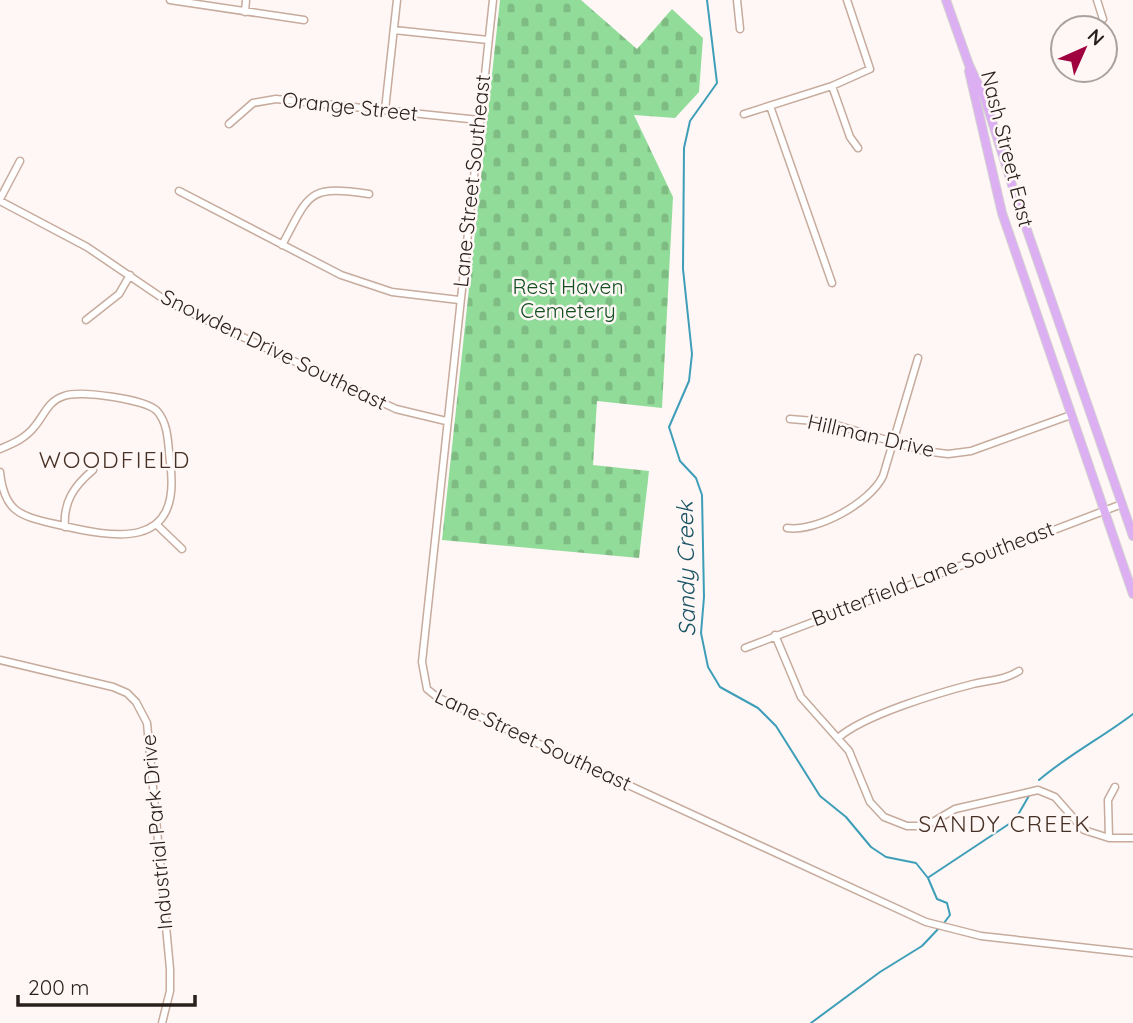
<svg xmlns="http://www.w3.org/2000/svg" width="1133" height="1023" viewBox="0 0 1133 1023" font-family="Quicksand,sans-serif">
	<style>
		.cemetery { fill: url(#cemetery-stones) }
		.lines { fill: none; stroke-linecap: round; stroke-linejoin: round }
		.stream { stroke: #3e9eb8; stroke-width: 2 }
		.minor-casing { stroke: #c7ab9d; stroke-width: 9 }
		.major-casing { stroke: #d4d2d1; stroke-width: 10 }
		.minor { stroke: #fff; stroke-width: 6 }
		.major { stroke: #dbaff2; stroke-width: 8 }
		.labels { text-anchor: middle; stroke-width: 5; stroke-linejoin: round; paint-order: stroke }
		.street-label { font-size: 21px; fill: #2a1f1a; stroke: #fef7f5 }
		.park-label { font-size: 21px; fill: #144f21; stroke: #fef7f5 }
		.neighbourhood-label { font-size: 23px; letter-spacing: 2px; fill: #473126; stroke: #fef7f5 }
		.water-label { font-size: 23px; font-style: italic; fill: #1b5464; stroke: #fef7f5 }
	</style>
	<defs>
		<pattern id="cemetery-stones" width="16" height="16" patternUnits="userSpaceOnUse" patternTransform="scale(1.75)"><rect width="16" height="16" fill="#92dc9a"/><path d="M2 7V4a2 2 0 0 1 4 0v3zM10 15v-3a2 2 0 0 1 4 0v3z" fill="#7ebc84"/></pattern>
	</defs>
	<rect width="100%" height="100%" fill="#fef7f5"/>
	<!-- cemetery -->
	<path class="cemetery" d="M500 0H581L637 49 672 9 703 38 699 92 675 118 634 115 673 197 662 408 597 401 593 465 649 471 639 558 442 540Z"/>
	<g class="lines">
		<!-- stream -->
		<path class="stream" d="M707 0 717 83 690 121 684 148 683 269 692 354 689 381 669 427 680 461 696 478 702 495 704 597 701 633 708 667 720 687 758 708 776 726 820 796 846 817 871 847 886 857 916 863 928 878 937 899 947 903 950 915 944 923
			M1039 780C1068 755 1103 737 1133 714
			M929 877 1015 820 1030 794
			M811 1023 880 972 922 946 940 927"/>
		<defs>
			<path id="minor" d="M170 0 304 20
				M493 0 422 662 427 689 437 697 926 922 981 936 1133 953
				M737 0 740 29
				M1097 0 1103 19
				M245 12 246 0
				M394 30 488 40
				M832 86 850 137 858 148
				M770 106 832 283
				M385 110 397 0
				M744 114 832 86 870 69 847 0
				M229 124 253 103 276 99 479 120
				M179 191 341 275 392 292 459 300
				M0 199 20 161
				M0 201 87 247 168 302 396 409 446 421
				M282 245C310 193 307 185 369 194
				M86 320 119 294 130 275
				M790 419 826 422 924 451 948 454 971 451 1071 415
				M0 449C14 443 26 438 35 426 45 414 48 401 64 396 80 390 145 399 157 411 169 424 168 446 170 462 183 552 114 538 55 524 19 516 4 511 0 472
				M156 524 182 549
				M65 527C63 502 74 486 93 470
				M787 528C817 532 870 503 883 476L918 358
				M775 635 801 697 849 751 870 802 884 817 907 826H926L955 809 1038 790 1055 797 1084 830 1109 838H1133
				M745 648 1122 504
				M0 660 113 687 127 693 136 702 147 723 170 969V991L162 1023
				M838 738C864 715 938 693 973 684 990 680 1005 680 1019 671
				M1109 838 1108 800 1115 787"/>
			<path id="major" d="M946 0 969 65 985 99 1019 207 1133 536
				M969 71 1002 213 1133 594"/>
		</defs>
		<!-- minor casing -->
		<use href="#minor" class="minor-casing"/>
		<!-- major casing -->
		<use href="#major" class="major-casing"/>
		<!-- minor -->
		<use href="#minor" class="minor"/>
		<!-- major -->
		<use href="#major" class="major"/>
	</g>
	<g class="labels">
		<!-- street labels -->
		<g class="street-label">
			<text transform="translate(350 107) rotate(6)" y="7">Orange Street</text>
			<text transform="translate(1007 149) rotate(76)" y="7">Nash Street East</text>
			<text transform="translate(472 181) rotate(-84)" y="7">Lane Street Southeast</text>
			<text transform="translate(274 350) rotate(26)" y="7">Snowden Drive Southeast</text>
			<text transform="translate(871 436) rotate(13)" y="7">Hillman Drive</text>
			<text transform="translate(933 574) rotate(-21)" y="7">Butterfield Lane Southeast</text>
			<text transform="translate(533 740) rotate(25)" y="7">Lane Street Southeast</text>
			<text transform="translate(157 832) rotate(-95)" y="7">Industrial Park Drive</text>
		</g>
		<!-- park labels -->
		<g class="park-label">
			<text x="568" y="294">Rest Haven<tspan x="568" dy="24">Cemetery</tspan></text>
		</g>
		<!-- neighbourhood labels -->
		<g class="neighbourhood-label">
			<text x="115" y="468">WOODFIELD</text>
			<text x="1005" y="832">SANDY CREEK</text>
		</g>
		<!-- water labels -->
		<g class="water-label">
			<text transform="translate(686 569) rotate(-91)" y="8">Sandy Creek</text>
		</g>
	</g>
	<!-- north arrow -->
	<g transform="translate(1084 49) rotate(45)"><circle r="33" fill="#fef7f5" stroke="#a9a19d" stroke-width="2"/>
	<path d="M0-5L12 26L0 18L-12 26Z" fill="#a00240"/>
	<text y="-10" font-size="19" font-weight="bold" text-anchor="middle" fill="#2a1f1a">N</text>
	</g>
	<!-- scale -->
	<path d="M18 995v10h177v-10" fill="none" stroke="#2a1f1a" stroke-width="3.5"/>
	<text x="28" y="995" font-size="21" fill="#2a1f1a" stroke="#fef7f5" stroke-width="5" paint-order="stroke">200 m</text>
</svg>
